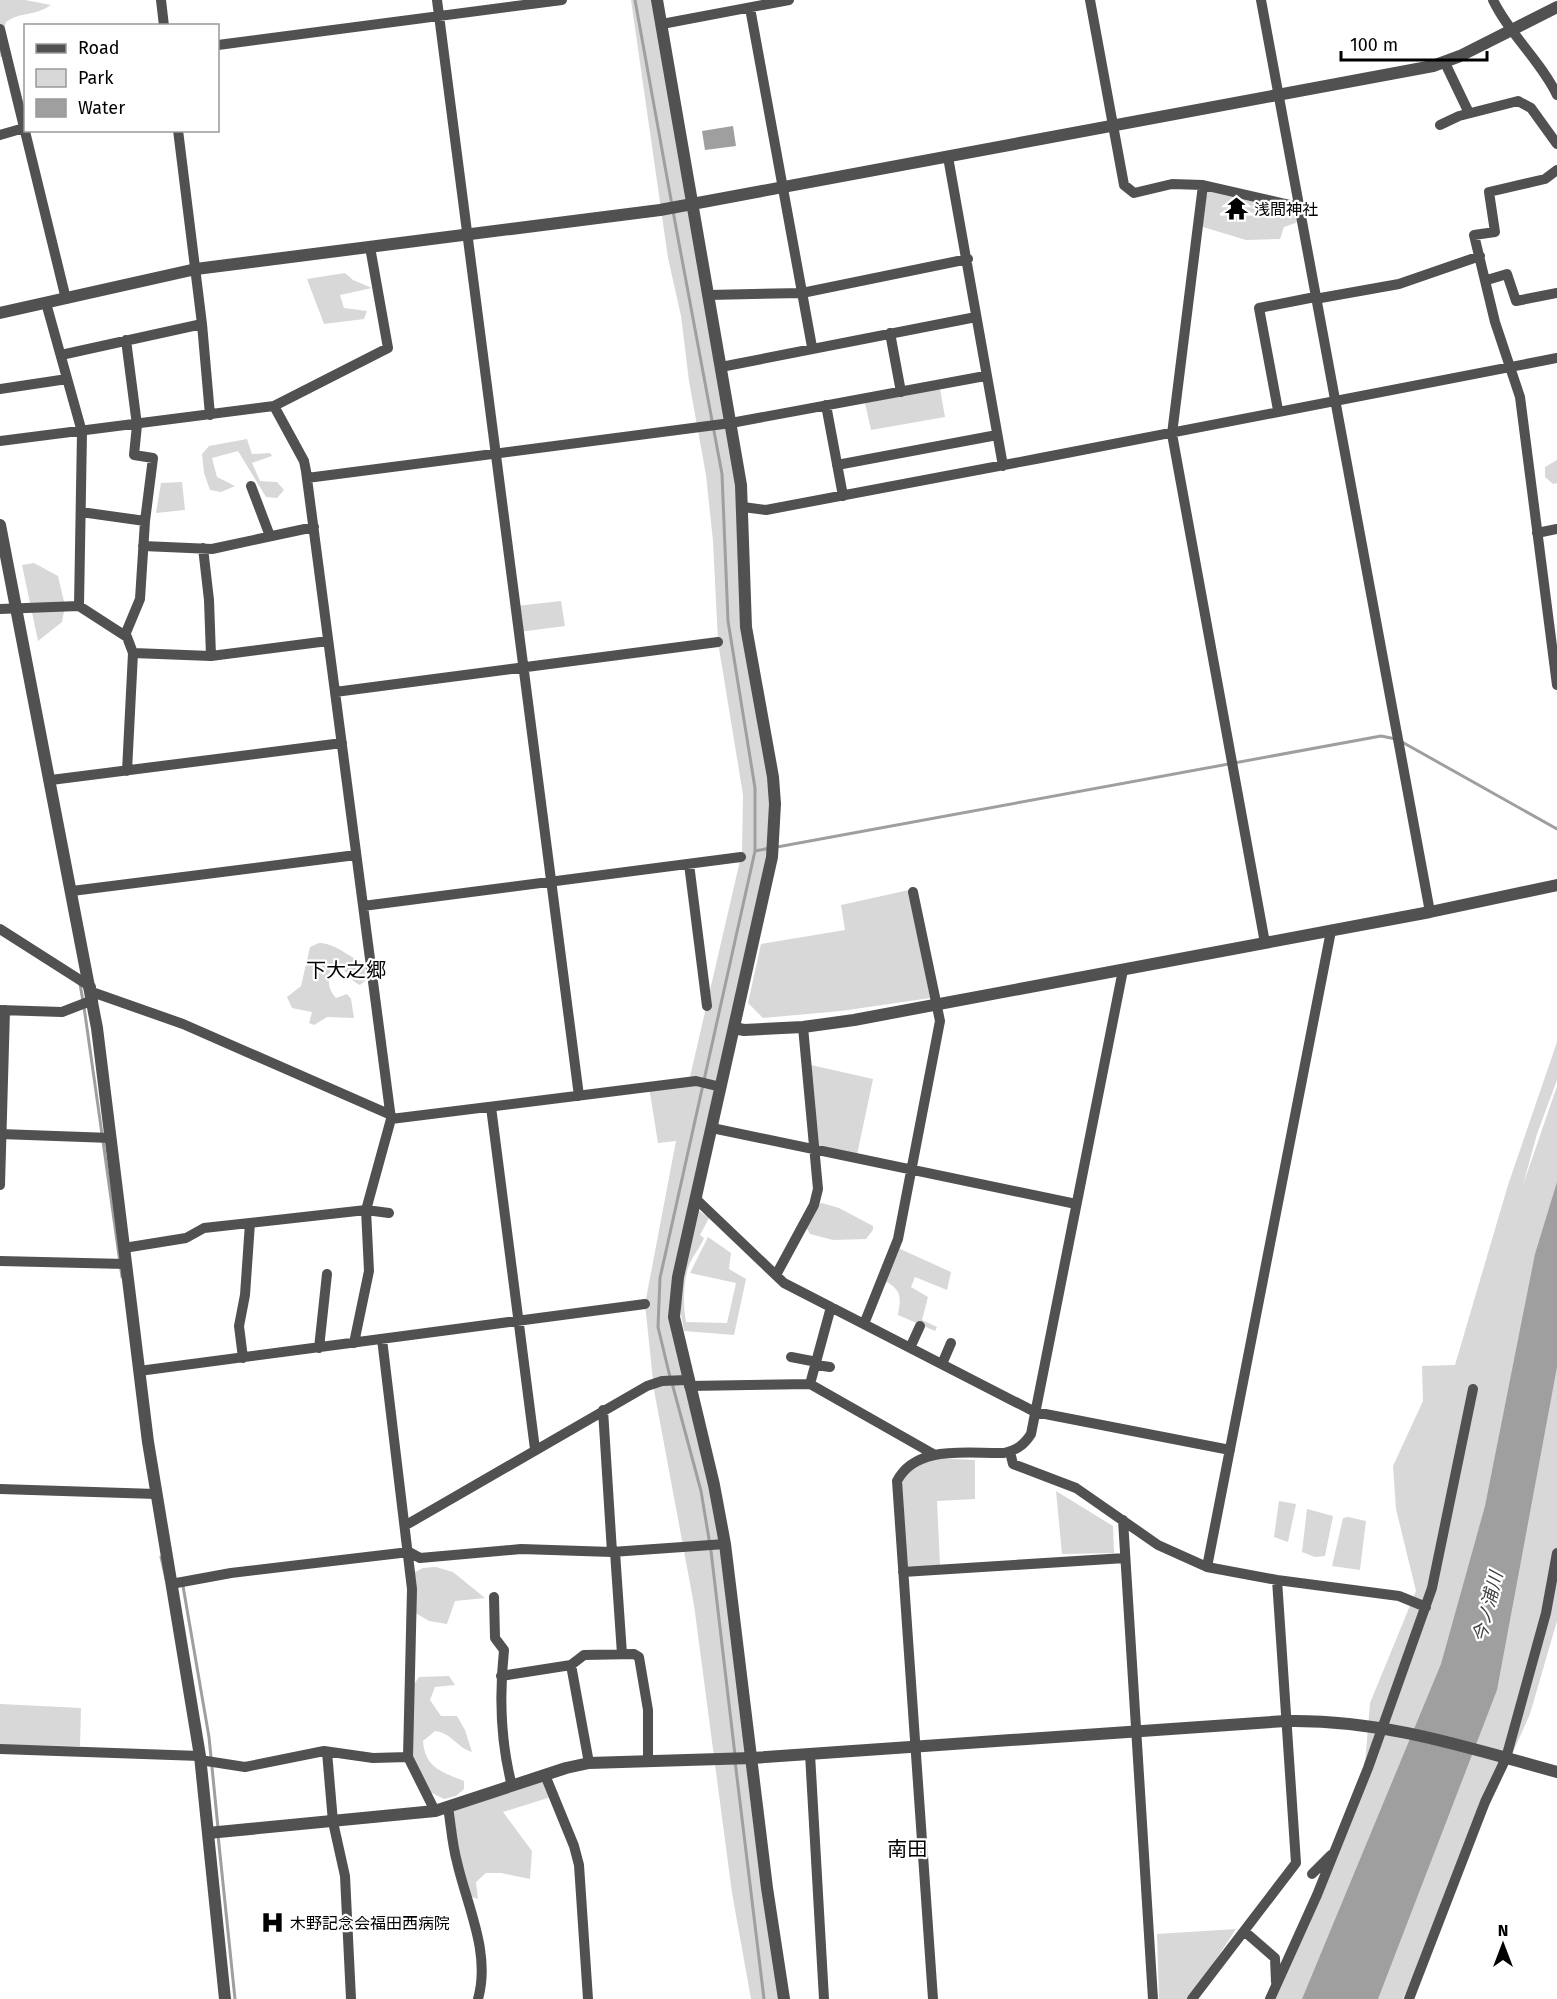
<svg xmlns="http://www.w3.org/2000/svg" width="1557" height="1999" viewBox="0 0 1557 1999" font-family="'Fira Sans','Noto Sans JP',sans-serif">
	<style>
		.green { fill: #d8d8d8 }
		.water { fill: #9f9f9f }
		.lines { fill: none; stroke-linecap: round; stroke-linejoin: round }
		.stream { stroke: #9f9f9f; stroke-width: 3 }
		.minor { stroke: #515151; stroke-width: 10 }
		.tertiary { stroke: #515151; stroke-width: 12 }
		.labels { text-anchor: middle; stroke-width: 4.5; stroke-linejoin: round; paint-order: stroke }
		.poi-label { font-size: 16px; fill: #000; stroke: #fff; text-anchor: start }
		.water-label { font-size: 18px; font-style: italic; fill: #404040; stroke: #fff }
		.quarter-label { font-size: 20px; fill: #000; stroke: #fff }
	</style>
	<rect width="100%" height="100%" fill="#fff"/>
	<!-- green -->
	<path class="green" d="M0 0H25L51 5C33 17 22 11 6 22L2 37 11 55 0 57Z
		M631 0H657L742 503V627L774 814 698 1210 709 1218 700 1235 704 1238C700 1248 691 1258 688 1268 683 1286 683 1304 686 1322L727 1323 736 1283 690 1273 708 1237 731 1253 729 1269 746 1279 734 1335 684 1331 679 1303 675 1322 716 1516 782 1999H751L732 1893 694 1605 654 1390 645 1304 676 1141 658 1143 649 1087 689 1081 742 852 743 795 718 642 713 541 706 475 689 381 681 316 668 258Z
		M1203 185 1295 206 1298 222 1284 227 1280 239 1246 240 1203 227Z
		M345 273 353 280 372 288 340 295 344 308 367 311 364 319 324 324 307 279Z
		M940 389 945 417 871 430 865 403Z
		M247 439 252 454 270 453 272 456 252 463 260 481 277 482 284 490 277 498 266 497 238 451 212 458 217 477 235 486 221 492 210 490 204 473 202 454 209 446Z
		M1557 460V483L1553 484 1545 477V467Z
		M182 482 185 510 156 513 161 483Z
		M34 563 58 576 65 606 62 622 38 641 22 565Z
		M561 601 565 626 519 632 516 606Z
		M909 890 930 998 841 1011 763 1018 748 1003 761 944 845 930 841 905Z
		M319 943C340 944 351 961 371 965L372 975 360 985C350 981 347 970 337 965L331 968C328 980 327 988 336 998L347 994 351 999 354 1018 327 1017 314 1025 309 1023 312 1012 292 1008 287 997 301 986 310 947Z
		M1557 1042V1080L1537 1134 1523 1185 1557 1086V1621L1530 1714 1403 1999H1270L1364 1776 1370 1703 1416 1591 1396 1509 1393 1466 1423 1401 1422 1366 1455 1365 1508 1185Z
		M811 1065 873 1079 857 1155 814 1149Z
		M822 1203 839 1208 873 1226V1230L866 1239 833 1240 810 1234 806 1227 814 1205Z
		M898 1248 951 1272 947 1290 915 1277 911 1287 928 1297 922 1320 937 1327 935 1331 898 1315C901 1297 902 1290 885 1281Z
		M934 1458 975 1460V1499L937 1501 940 1565 903 1568 897 1481 915 1461Z
		M1056 1491 1113 1526 1114 1553 1062 1554Z
		M1279 1501 1296 1504 1288 1542 1274 1537Z
		M1307 1509 1333 1516 1325 1556 1315 1557 1302 1552Z
		M1348 1517 1366 1521 1360 1570 1332 1566 1343 1518Z
		M436 1567 453 1572 485 1598 455 1601 447 1624 429 1621 412 1611 411 1574 423 1568Z
		M449 1676 455 1685 435 1687 430 1700 441 1716H457L465 1730 472 1752C456 1747 452 1733 435 1731L423 1741C425 1768 442 1772 464 1781V1789L456 1796 444 1799 424 1789 408 1757 410 1690 419 1677Z
		M0 1704 81 1708 80 1746 0 1745Z
		M545 1775 554 1796 503 1812 532 1851 530 1879 501 1873H486L476 1882 478 1899 466 1895 452 1805Z
		M1236 1929 1190 1999H1159L1157 1934Z"/>
	<!-- water -->
	<path class="water" d="M733 126 736 146 705 150 702 131Z
		M1557 1182V1367L1497 1690 1378 1999H1302L1441 1664 1485 1506 1535 1254Z"/>
	<g class="lines">
		<!-- stream -->
		<path class="stream" d="M635 0 672 205
			M1402 742 1557 829
			M777 847 1381 736 1396 739
			M755 851 770 848
			M80 984 83 1001
			M84 1007 102 1134
			M103 1141 122 1277
			M670 1377 658 1327 660 1278 755 851V788L728 621 722 474 673 211
			M672 1383 701 1491 711 1551 735 1755
			M161 1557 166 1579
			M183 1586 209 1737 218 1828
			M735 1761 764 1999
			M218 1835 235 1999"/>
		<!-- minor -->
		<path class="minor" d="M161 0 164 26
			M437 0 579 1096
			M1090 0 1124 185 1134 193 1172 184 1203 185 1172 434 1265 943
			M1261 0 1430 912
			M1493 0C1510 35 1540 60 1557 95
			M750 8 812 347
			M662 24 789 0
			M0 29 66 299
			M218 45 562 0
			M1445 63 1469 113
			M1440 125 1459 116 1518 101 1531 108 1557 144
			M178 130 202 324
			M0 135 24 128
			M948 157 1003 466
			M1557 170 1545 179 1489 192 1495 232 1474 235 1495 322 1520 397 1557 685
			M1203 185 1299 207
			M1487 280 1507 274 1516 301 1557 293
			M708 295 802 293 968 259
			M1315 299 1399 284 1480 256
			M46 303 82 432 79 606
			M890 333 901 392
			M61 355 202 324 210 415
			M721 367 976 317
			M0 389 67 379
			M826 405 843 496
			M1278 410 1259 308 1315 297
			M0 441 274 406 388 348 370 247
			M837 465 997 435
			M307 478 731 423 985 376
			M251 486 270 536
			M743 507 766 510C1030 461 1293 409 1557 358
			M81 512 145 521
			M1537 533 1557 529
			M143 546 212 549 314 527
			M203 548 209 600 211 656
			M0 609 79 606 127 637 133 653 127 771
			M125 635 140 599 145 521 153 458 134 455 137 425 126 340
			M133 653 211 656 328 641
			M335 692 718 642
			M51 780 342 743
			M689 864 707 1006
			M72 891 356 855
			M363 906 741 857
			M0 929 91 987
			M92 992 183 1024 391 1115
			M0 1010 62 1012 93 1000
			M491 1107 535 1449
			M391 1119 696 1081 721 1087
			M712 1128 1076 1204
			M0 1134 111 1138
			M0 1185 5 1010
			M696 1199 784 1283 1035 1412 1230 1450
			M124 1248 186 1238 204 1228 366 1210 391 1119 306 471 304 461 274 406
			M0 1261 126 1264
			M776 1275 814 1205 818 1189 803 1027
			M864 1324 898 1239 940 1021 913 892
			M382 1339 412 1589 408 1757
			M354 1343 369 1271 366 1210 389 1213
			M319 1348 327 1274
			M910 1348 920 1326
			M791 1357 817 1362
			M243 1358 239 1326 245 1295 250 1223
			M942 1364 951 1343
			M816 1365 830 1367
			M139 1371 645 1304
			M810 1384 831 1307
			M689 1386 810 1384 935 1455
			M603 1410 612 1552
			M1010 1452 1013 1464 1076 1488 1158 1545 1207 1567 1277 1580 1399 1596 1426 1607
			M0 1489 156 1494
			M1123 1520 1153 1999
			M406 1525 647 1386 662 1381 687 1380
			M615 1552 622 1654
			M1207 1567 1331 931
			M903 1572 1125 1558
			M171 1584 231 1573 409 1552 420 1558 521 1549 612 1552 725 1544
			M494 1597 495 1638 504 1650C499 1697 500 1740 512 1786
			M571 1665 584 1655 634 1654 639 1657 648 1710V1761
			M501 1676 571 1665 589 1763
			M0 1749 200 1756
			M327 1752 333 1822 345 1876 351 1999
			M810 1754 824 1999
			M200 1760 245 1767 324 1751 373 1758 408 1757 435 1811
			M545 1775 574 1846 579 1865 588 1999
			M448 1807C451 1825 452 1844 457 1862 467 1906 491 1953 478 1999
			M1312 1874 1331 1855
			M1244 1931 1275 1958 1276 1982
			M933 1999 897 1481C916 1444 968 1454 1004 1453 1017 1450 1024 1445 1031 1434L1123 970
			M1192 1999 1296 1863 1277 1580
			M1270 1999 1317 1895 1368 1768 1432 1588 1473 1389
			M1409 1999 1485 1802 1506 1758 1546 1613 1557 1553"/>
		<!-- tertiary -->
		<path class="tertiary" d="M657 0 741 485 746 627 773 777 775 804 772 857 678 1277 674 1317 714 1485 725 1544 767 1888 784 1999
			M0 313 196 269 660 210 1433 66 1460 56 1557 7
			M0 525 97 1028 148 1442 200 1756 225 1999
			M734 1028 744 1030 803 1027 854 1020 1430 912 1557 885
			M208 1833 435 1811 566 1768 589 1763 752 1758 1286 1721C1381 1719 1466 1747 1557 1772"/>
	</g>
	<!-- icons -->
	<defs>
		<symbol id="temple-bare" viewBox="-9 -9 18 18"><path d="M0-6L5-2H3V0L6.5 2.5H4V6H1.5V3h-3V6H-4V2.5H-6.5L-3 0V-2H-5Z" fill="#000" stroke="#fff" stroke-width="2.5" paint-order="stroke"/></symbol>
		<symbol id="hospital-bare" viewBox="-9 -9 18 18"><path d="M-5-5h3v3.5h4V-5h3V5h-3V1.5h-4V5h-3Z" fill="#000" stroke="#fff" stroke-width="2.5" paint-order="stroke"/></symbol>
	</defs>
	<g fill-rule="evenodd">
		<use href="#temple-bare" x="1220" y="192" width="33" height="33"/>
		<use href="#hospital-bare" x="256" y="1906" width="33" height="33"/>
	</g>
	<g class="labels">
		<!-- poi labels -->
		<g class="poi-label">
			<text x="1254" y="215">浅間神社</text>
			<text x="290" y="1929">木野記念会福田西病院</text>
		</g>
		<!-- water labels -->
		<g class="water-label">
			<text transform="translate(1488 1607) rotate(-76)" y="6">今ノ浦川</text>
		</g>
		<!-- quarter labels -->
		<g class="quarter-label">
			<text x="346" y="977">下大之郷</text>
			<text x="907" y="1856">南田</text>
		</g>
	</g>
	<!-- legend -->
	<rect x="24" y="24" width="195" height="108" fill="#ffffff" stroke="#999999" stroke-width="1.5"/>
	<rect x="36" y="44" width="30" height="9" fill="#515151" stroke="#999999" stroke-width="1.5"/>
	<text x="78" y="54" font-size="18" fill="#000000">Road</text>
	<rect x="36" y="69" width="30" height="18" fill="#d8d8d8" stroke="#999999" stroke-width="1.5"/>
	<text x="78" y="84" font-size="18" fill="#000000">Park</text>
	<rect x="36" y="99" width="30" height="18" fill="#9f9f9f" stroke="#999999" stroke-width="1.5"/>
	<text x="78" y="114" font-size="18" fill="#000000">Water</text>
	<!-- north arrow -->
	<g transform="translate(1503 1945)" stroke="#ffffff" stroke-width="4.5" paint-order="stroke">
	<path d="M0-4.5L10 22L0 15L-10 22Z" fill="#000000"/>
	<text y="-9" font-size="16" font-weight="bold" text-anchor="middle" fill="#000000">N</text>
	</g>
	<!-- scale -->
	<path d="M1341 51v9h146v-9" fill="none" stroke="#000000" stroke-width="3"/>
	<text x="1350" y="51" font-size="18" fill="#000000" stroke="#ffffff" stroke-width="4.5" paint-order="stroke">100 m</text>
</svg>
